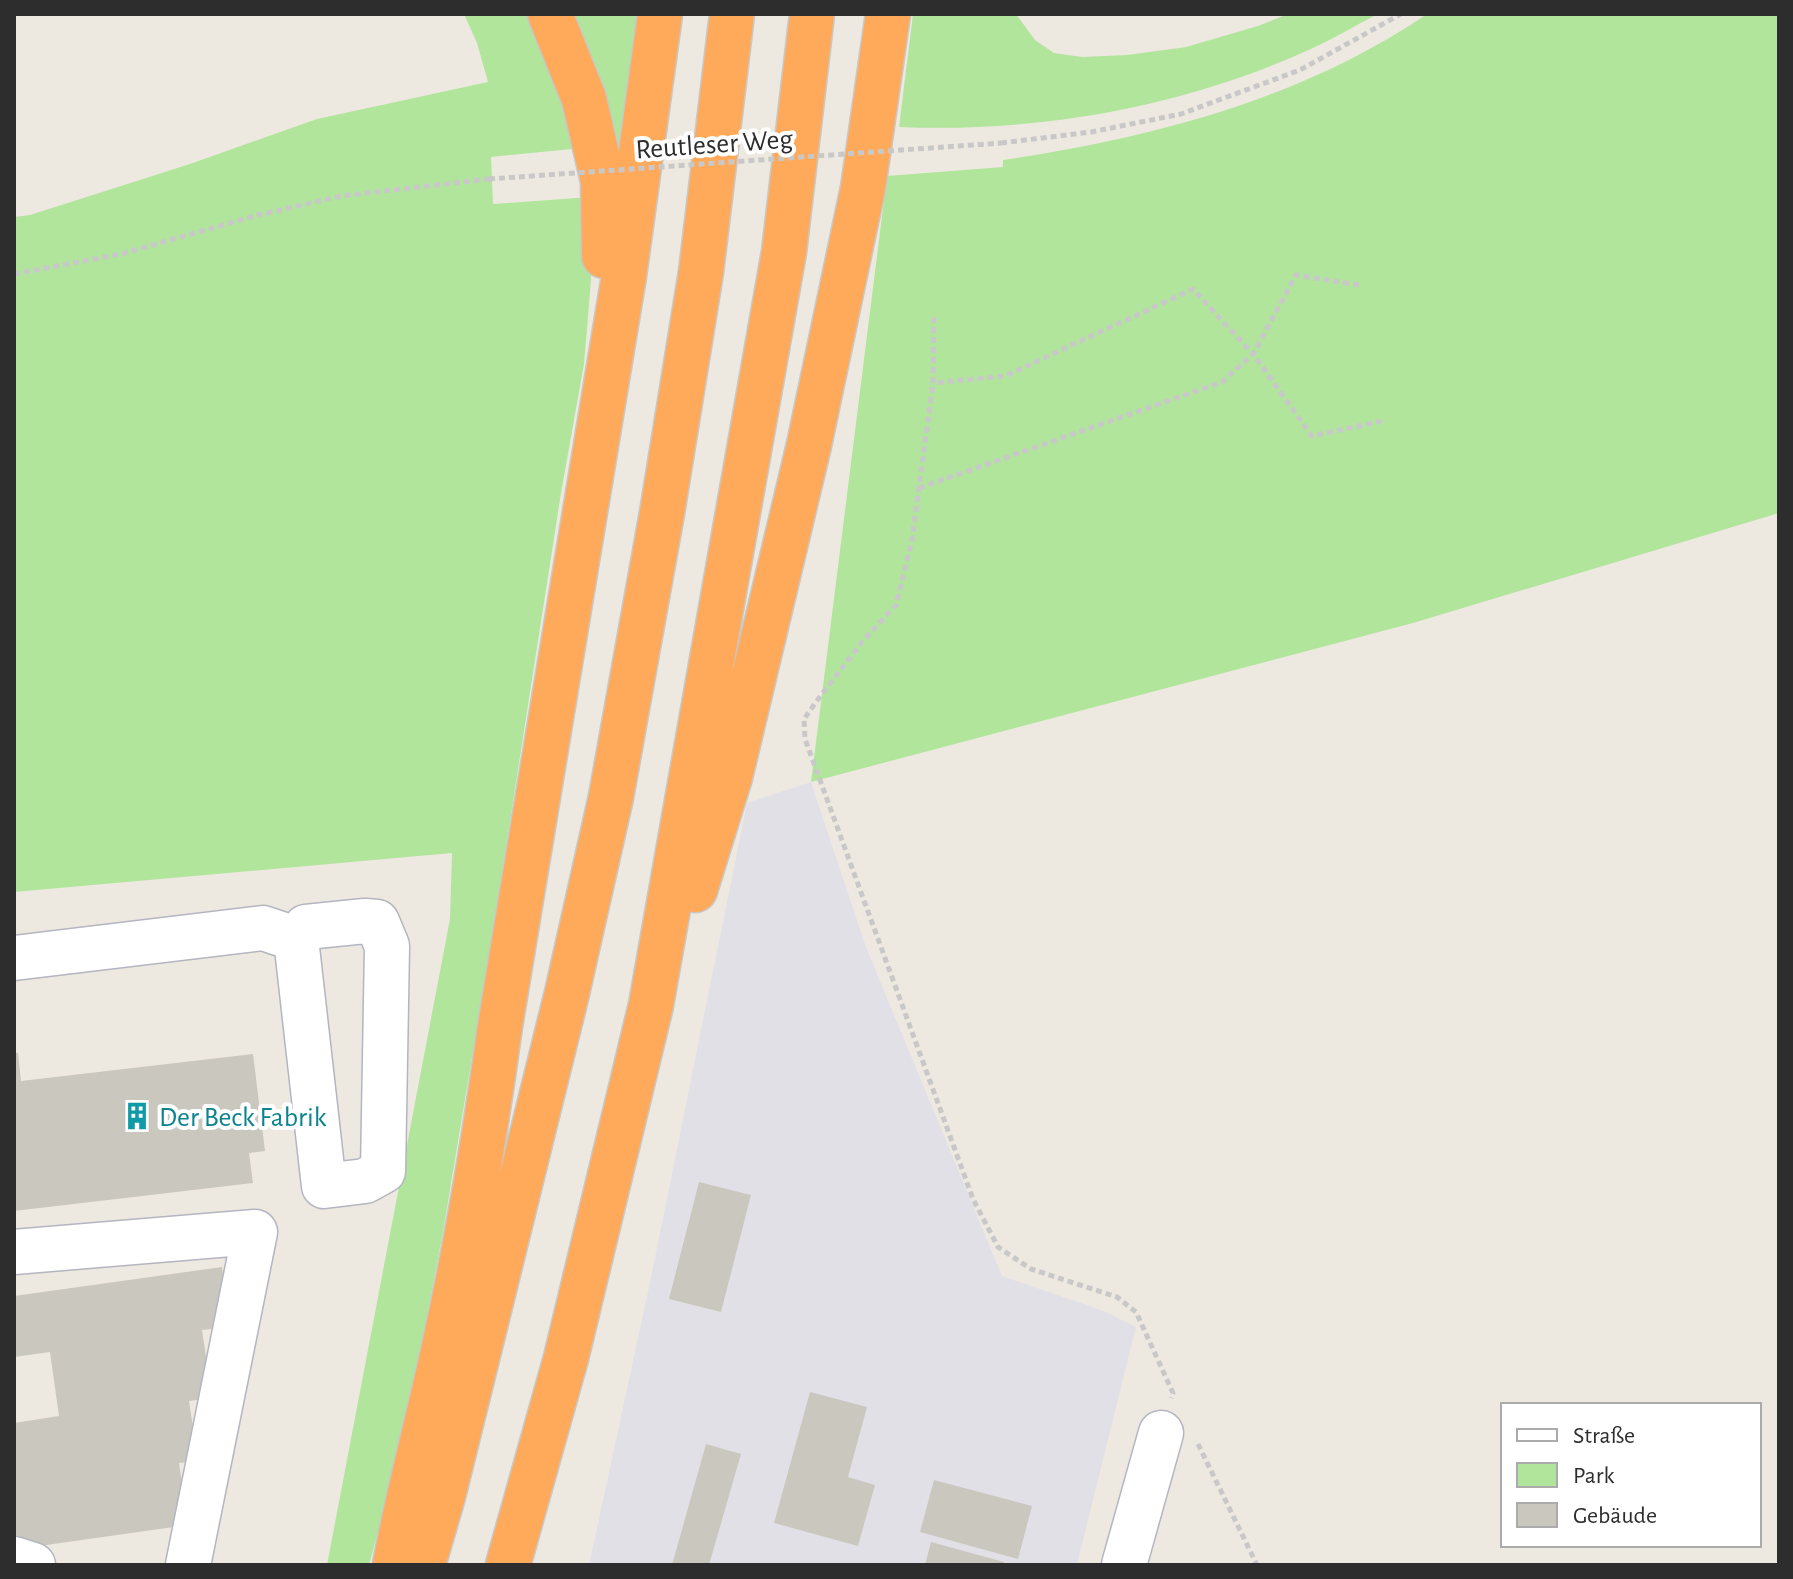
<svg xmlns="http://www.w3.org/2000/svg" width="1793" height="1579" viewBox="0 0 1793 1579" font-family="'Alegreya Sans',sans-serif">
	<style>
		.industrial { fill: #e2e0e7 }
		.green { fill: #b1e59c }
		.building { fill: #cac7be }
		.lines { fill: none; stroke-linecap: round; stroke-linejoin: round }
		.minor-casing { stroke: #b3b5c0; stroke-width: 47 }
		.highway-casing { stroke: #c8c8c8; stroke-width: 47 }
		.path { stroke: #c8c8c8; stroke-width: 5; stroke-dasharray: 6 4; stroke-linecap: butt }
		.minor { stroke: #fff; stroke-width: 44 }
		.highway { stroke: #ffaa5a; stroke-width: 44 }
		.path-bridge { stroke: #c8c8c8; stroke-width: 5; stroke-dasharray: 6 4; stroke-linecap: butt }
		.labels { text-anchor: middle; stroke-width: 8; stroke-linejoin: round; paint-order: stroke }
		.street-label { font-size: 28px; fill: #2d2d2d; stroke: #fff }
		.culture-label { font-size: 28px; fill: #0d838f; stroke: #fff; text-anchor: start }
	</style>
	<rect width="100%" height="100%" fill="#eee9e0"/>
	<!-- industrial -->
	<path class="industrial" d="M811 782 866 947 1002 1276 1104 1311 1136 1327 1077 1565H589L649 1287 747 803Z"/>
	<!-- green -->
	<path class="green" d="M464 14H535L582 148 491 157 493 204 590 197 591 280 584 364 561 493 494 924 443 1232 405 1432 369 1565H327L450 919 452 853 14 892V217L30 215 190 164 317 119 488 82 477 43Z
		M566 14H641L623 146H610Z
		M913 14H1016L1035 40 1054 53 1082 57 1127 55 1186 47 1258 26 1288 14H1378C1356 25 1335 38 1313 48 1185 107 1039 133 899 127Z
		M1427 14H1779V513L1413 623 811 782 887 176 1003 167V160C1152 138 1302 99 1427 14Z"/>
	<!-- building -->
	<path class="building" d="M14 1053H18L21 1081 253 1054 265 1151 249 1153 253 1183 14 1211Z
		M699 1182 751 1195 721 1312 669 1299Z
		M222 1267 230 1327 202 1330 212 1398 189 1401 198 1461 179 1463 188 1525 18 1549 14 1521V1423L59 1416 50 1352 14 1357V1296Z
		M810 1392 867 1407 848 1477 875 1485 858 1546 774 1523Z
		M706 1444 741 1454 709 1565H672Z
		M934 1480 1032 1506 1018 1559 920 1532Z
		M931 1542 1004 1562 1003 1565H925Z"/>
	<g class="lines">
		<defs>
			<path id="minor" d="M365 921 377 922 387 946 383 1171 365 1181 324 1186 296 939 306 927Z
				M14 958 263 928 296 939
				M14 1252 255 1232 188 1565
				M14 1559 33 1565
				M1124 1565 1161 1433"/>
			<path id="highway" d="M550 14 584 99 603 181 604 256
				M695 890 730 777 809 445 863 188 888 14
				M395 1565C409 1487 431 1410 447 1333 469 1231 486 1129 500 1026L624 276 660 14
				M423 1565 443 1496 567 993 611 797 662 513 701 272 732 14
				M508 1565 566 1358 651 1005 784 252 812 14"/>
		</defs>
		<!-- minor casing -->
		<use href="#minor" class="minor-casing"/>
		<!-- highway casing -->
		<use href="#highway" class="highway-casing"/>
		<!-- path -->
		<path class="path" d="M1001 143 1091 132 1181 114 1300 70 1401 14
			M14 274 121 254 258 215 341 196 489 179
			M1359 285 1296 275 1253 354 1312 436 1382 421
			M934 317 933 383 919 488 912 540 896 605 862 642 816 702 804 719 805 739 973 1199 998 1247 1031 1269 1117 1297 1136 1312 1173 1393 1171 1398
			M919 488 1222 382 1253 354 1193 289 1005 376 933 383
			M1198 1444 1257 1565"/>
		<!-- minor -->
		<use href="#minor" class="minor"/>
		<!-- highway -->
		<use href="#highway" class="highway"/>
		<!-- path-bridge -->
		<path class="path-bridge" d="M489 179 1001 143"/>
	</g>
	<!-- icons -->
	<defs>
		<symbol id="building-bare" viewBox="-9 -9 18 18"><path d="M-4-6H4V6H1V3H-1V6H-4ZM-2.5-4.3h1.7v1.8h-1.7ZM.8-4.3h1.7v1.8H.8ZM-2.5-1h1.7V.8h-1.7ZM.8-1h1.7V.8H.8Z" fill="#0f9aa8" stroke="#fff" stroke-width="2.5" paint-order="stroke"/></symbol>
	</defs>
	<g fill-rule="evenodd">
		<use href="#building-bare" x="117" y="1096" width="40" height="40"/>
	</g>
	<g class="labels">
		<!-- street labels -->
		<g class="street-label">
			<text transform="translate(714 143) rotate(-4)" y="10">Reutleser Weg</text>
		</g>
		<!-- culture labels -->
		<g class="culture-label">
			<text x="159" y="1126">Der Beck Fabrik</text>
		</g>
	</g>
	<!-- border -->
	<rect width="1793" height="1579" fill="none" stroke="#2d2d2d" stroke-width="32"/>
	<!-- legend -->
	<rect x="1501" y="1403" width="260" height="144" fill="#ffffff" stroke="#ababab" stroke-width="2"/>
	<rect x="1517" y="1429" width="40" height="12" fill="#ffffff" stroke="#ababab" stroke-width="2"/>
	<text x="1573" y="1443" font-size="24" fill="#2d2d2d">Straße</text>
	<rect x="1517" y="1463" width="40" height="24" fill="#b1e59c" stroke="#ababab" stroke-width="2"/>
	<text x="1573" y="1483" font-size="24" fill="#2d2d2d">Park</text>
	<rect x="1517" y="1503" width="40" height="24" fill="#cac7be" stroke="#ababab" stroke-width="2"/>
	<text x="1573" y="1523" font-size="24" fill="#2d2d2d">Gebäude</text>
</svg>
